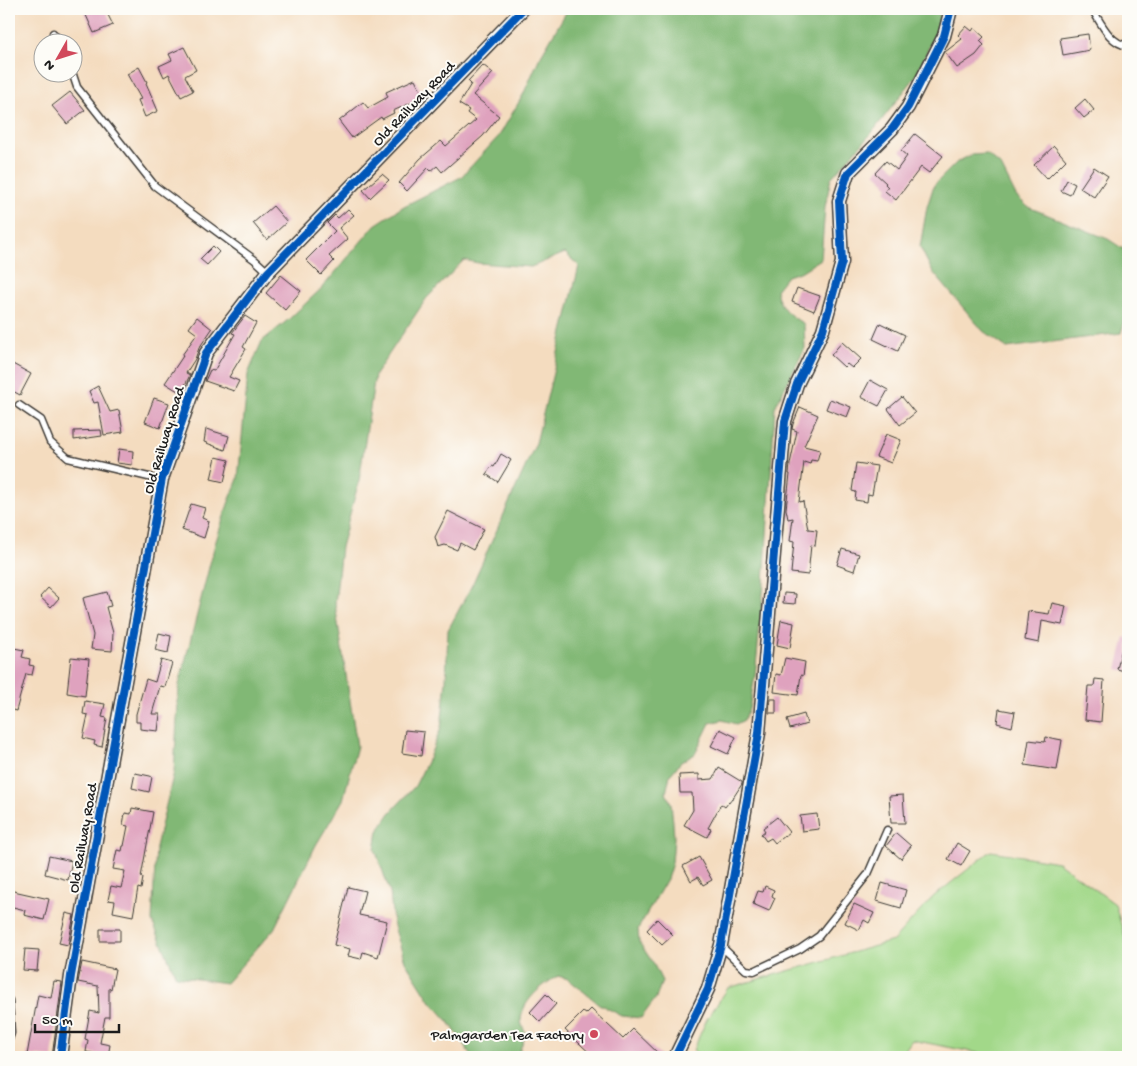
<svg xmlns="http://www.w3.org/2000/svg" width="1137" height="1066" viewBox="0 0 1137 1066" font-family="'Gochi Hand',sans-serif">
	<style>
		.green { fill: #a2d889; stroke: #5f7a52 }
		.forest { fill: #81b875; stroke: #4e6a48 }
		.building { fill: #dfa2be }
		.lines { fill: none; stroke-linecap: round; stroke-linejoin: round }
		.lane-casing { stroke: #3c3934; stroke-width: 9 }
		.street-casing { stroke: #3c3934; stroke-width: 15 }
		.lane { stroke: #fff; stroke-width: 6 }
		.street { stroke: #fff; stroke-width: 12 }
		.cycleway-casing { stroke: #fdfcf7; stroke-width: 11 }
		.cycleway { stroke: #0057b8; stroke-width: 8 }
		.poi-dot { fill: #d1495b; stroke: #fdfcf7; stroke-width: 2 }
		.labels { text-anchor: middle; stroke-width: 4; stroke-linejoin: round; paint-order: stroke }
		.street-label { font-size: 15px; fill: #1c1c1c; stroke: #fdfcf7 }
		.poi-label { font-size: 15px; fill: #1c1c1c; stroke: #fdfcf7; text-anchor: end }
	</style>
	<rect width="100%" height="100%" fill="#fdfcf7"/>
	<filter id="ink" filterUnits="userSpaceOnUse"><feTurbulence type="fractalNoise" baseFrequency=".02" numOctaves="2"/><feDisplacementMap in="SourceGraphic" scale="10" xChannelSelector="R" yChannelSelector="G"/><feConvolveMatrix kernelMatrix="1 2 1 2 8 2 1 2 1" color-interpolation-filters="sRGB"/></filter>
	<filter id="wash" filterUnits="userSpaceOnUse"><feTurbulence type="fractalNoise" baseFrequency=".0096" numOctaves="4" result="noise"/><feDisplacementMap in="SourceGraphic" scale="20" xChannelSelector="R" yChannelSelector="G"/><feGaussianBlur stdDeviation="1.12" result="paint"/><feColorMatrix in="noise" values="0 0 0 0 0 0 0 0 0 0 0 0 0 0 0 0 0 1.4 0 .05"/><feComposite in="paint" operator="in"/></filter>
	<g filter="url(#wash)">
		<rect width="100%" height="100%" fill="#f4dcbf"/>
		<!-- green -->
		<path class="green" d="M991 851 1058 862 1115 904 1128 948V1057H998L912 1040 900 1057H702L693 1050 707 1019 728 988 893 941 933 897Z"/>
		<!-- forest -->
		<path class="forest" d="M568 9H940L938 27 916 76 870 135 831 178 825 207 821 259 802 271 787 276 776 290C780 309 788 314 804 324L805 348 775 407 764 583 755 676 749 709 744 720 736 724 722 720 710 723 695 754 681 762 670 775 666 793 671 803 673 822 674 838 672 863 667 879 638 929 639 942 653 963 662 981 656 998 641 1018 622 1016 599 1004 568 979 558 976C542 985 522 1001 521 1020 521 1024 524 1030 526 1034L517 1057H472L449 1022 431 1002 405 961 393 923 390 892 375 849 378 831 390 813 415 786 429 758 441 728 446 681 448 630 472 585 536 443 579 266 565 253 531 267 478 263 464 260 426 299 375 375 359 481 341 547 335 604 357 746 343 800 316 845 274 929 226 983 176 976 152 921 156 847 174 772 179 685 215 544 228 504 238 479 248 374 262 341 289 319 322 288 375 225 404 206 461 177 499 136 523 95 539 59Z
			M987 154 1001 166 1016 196 1028 207 1108 239 1128 252V309L1121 333 1007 348 983 331 932 271 920 247 927 207 934 185 957 162 971 155Z"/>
		<g id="blocks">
			<!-- building -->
			<path class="building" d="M95 9H105L113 25 94 33 85 13Z
				M966 26 972 31 974 28 984 37 980 41 984 45 976 55 957 68 945 52 962 39 958 35Z
				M1088 34 1090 50 1063 55 1060 38Z
				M184 47 196 70 185 76 193 91 181 97 169 74 164 77 159 66 172 60 169 54Z
				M483 65 493 73 473 95 499 116 483 136 442 172 437 166 431 171 428 168 407 191 399 183 420 159 441 141 446 146 476 120 467 113 469 110 459 104 471 84 468 81Z
				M139 67 147 82 146 83 158 111 145 117 138 100 141 99 127 74Z
				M415 79 424 97 393 111 394 113 382 119 381 117 352 138 339 121 363 102 368 108 388 97 386 92Z
				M70 92 85 110 67 124 52 106Z
				M1085 99 1094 110 1084 118 1075 108Z
				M915 134 943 156 929 173 921 167 896 200 885 191 888 187 885 184 886 183 875 173 886 161 897 170 907 156 901 151Z
				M1054 146 1066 160 1047 179 1034 165Z
				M1094 167 1108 176 1094 197 1080 188Z
				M382 174 389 180 370 198 363 190Z
				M1067 180 1075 184 1070 195 1061 191Z
				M273 206 287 222 267 240 253 223Z
				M348 209 354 215 339 228 348 239 329 256 334 261 321 275 306 260 335 231 327 223 335 215 338 218Z
				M213 246 219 252 207 265 200 259Z
				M281 275 301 291 285 310 266 293Z
				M797 288 820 296 814 311 792 302Z
				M245 316 256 323 243 347 246 349 229 377 239 381 234 391 205 381 210 370 214 371 235 334 232 333Z
				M197 317 212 329 199 348 195 359 186 373 190 375 181 393 165 383 183 356 182 355 197 334 189 328Z
				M880 323 905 335 898 351 873 339Z
				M842 342 861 359 852 368 847 364 844 367 831 355Z
				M9 362 31 374 20 395 9 389Z
				M870 380 888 390 879 406 861 397Z
				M98 386 110 412 119 410 123 432 104 435 98 402 94 403 89 391Z
				M902 397 915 413 900 425 888 409Z
				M154 398 169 403 160 428 145 422Z
				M830 399 851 407 847 417 826 409Z
				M800 407 818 415 804 446 820 450 817 461 811 460 810 464 804 462 799 502 803 501 808 529 817 530 815 546 811 545 808 575 791 573 794 542 790 541 793 518 788 519 786 509 790 474H789L790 464 797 431 792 429 793 424Z
				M206 429 229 436 225 450 204 442Z
				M101 430 102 436 74 440V431Z
				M886 434 901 440 891 463 876 457Z
				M119 449 133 451 132 465 117 463Z
				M501 454 511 460 498 482 486 474 492 466 494 467Z
				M216 457 229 460 224 482 211 479Z
				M856 463 877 466 872 495 868 494 867 502 855 500 856 492 852 491Z
				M191 504 205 508 202 518 209 521 204 538 182 530Z
				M448 511 484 529 473 550 460 543 457 550 445 545 438 547 435 537Z
				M842 549 859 554 854 571 837 565Z
				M48 588 59 598 51 607 40 597Z
				M107 592 111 606 106 607 113 633 112 651 91 649 93 635 83 598Z
				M784 593 796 594 795 604 783 603Z
				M1052 603 1066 606 1062 625 1042 621 1039 643 1025 640 1028 611 1049 614Z
				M781 620 794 623 790 648 777 645Z
				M159 633 171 636 168 653 155 650Z
				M1125 637 1128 638V672L1117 669Z
				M14 648 24 650 22 657 30 659 29 665 34 666 32 675 26 674 16 711 9 709V655L12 656Z
				M71 657 89 659 85 696 67 693Z
				M785 658 805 662 803 676 801 675 798 695 774 692 776 674 781 675Z
				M161 660 172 663 165 687 160 686 152 714H160L158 731 140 729V722H136V714L146 679 155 682Z
				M1095 679 1104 680 1101 722 1085 720 1088 686H1094Z
				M770 699H776V713H769Z
				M85 701 105 704 102 717 107 718 102 747 94 745 95 741 83 738 88 715 83 714Z
				M999 709 1015 712 1012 727 997 723Z
				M804 714 807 724 790 729 787 719Z
				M720 729 736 737 728 754 711 746Z
				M405 730 424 732 421 756 402 753Z
				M1046 737 1062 740 1057 770 1025 765 1029 740 1045 742Z
				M719 768 742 782V784L733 798H732L725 807 721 804 708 828 711 829 707 837 684 825 693 810 692 793H680L679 775 699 774V780L713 779Z
				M135 773 150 776 152 777 149 792 132 788Z
				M903 795 905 823H891L889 796Z
				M132 808 153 812 141 877 143 878 141 889 138 888 133 916 113 912 115 901 108 900 111 886 121 888 125 871 113 869 117 850 122 851 123 846H124L128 826 123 825 125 813 131 814Z
				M817 814 819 829 802 831 800 816Z
				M777 817 789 832 775 843 771 838 766 841 761 834 765 831 763 828Z
				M896 833 911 846 901 859 886 846Z
				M957 843 970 851 961 866 948 859Z
				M49 856 72 861 68 880 45 874Z
				M699 857 712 880 703 885 698 877 691 881 683 866Z
				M882 883 906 890 901 908 877 901Z
				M765 886 774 890 772 896 775 898 769 911 753 904 758 891 763 892Z
				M348 887 365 891 359 915 387 921 378 957 363 952 361 959 348 956 350 949 334 945Z
				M9 890 49 899 44 920 24 915 25 910 9 906Z
				M854 904 874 913 869 923 864 920 859 930 845 923Z
				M66 913 74 915 68 945 59 943Z
				M657 919 673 935 662 945 647 930Z
				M100 929H120V941H100Z
				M25 949 39 950 37 971 23 970Z
				M82 962 115 969 111 989 109 988V1017H105L100 1043 110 1045 108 1056 86 1052 88 1040 85 1039 90 1011 99 1013 98 986 78 982Z
				M54 981 62 982 52 1057 27 1055 38 995 51 998Z
				M546 994 556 1004 540 1022 530 1012Z
				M591 1009 623 1039 633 1029 662 1057H594L565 1030 583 1012 586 1014Z"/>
		</g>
	</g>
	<g filter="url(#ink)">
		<use href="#blocks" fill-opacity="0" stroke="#3c3934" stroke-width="1"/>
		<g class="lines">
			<defs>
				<path id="lane" d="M1092 9C1101 23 1110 44 1128 46
					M53 33 60 42
					M72 72 77 87 155 186 255 260 268 272
					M19 405 41 420 50 442 68 458 153 478 162 479
					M721 946 746 970 754 971 800 949 819 936 868 874 887 830
					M9 1000 11 1033 9 1039"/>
				<path id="street" d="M60 1057 71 976 162 479 206 353 268 272 523 9
					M675 1057 708 989 721 945 759 733 785 421 797 384 823 330 842 262 839 201 848 173 892 129 908 107 944 36 951 9"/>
			</defs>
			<!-- lane casing -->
			<use href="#lane" class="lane-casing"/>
			<!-- street casing -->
			<use href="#street" class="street-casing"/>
			<!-- lane -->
			<use href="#lane" class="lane"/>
			<!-- street -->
			<use href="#street" class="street"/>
			<defs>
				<path id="cycleway" d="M60 1057 71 976 162 479 206 353 268 272 523 9
					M675 1057 708 989 721 945 759 733 785 421 797 384 823 330 842 262 839 201 848 173 892 129 908 107 944 36 951 9"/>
			</defs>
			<!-- cycleway casing -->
			<use href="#cycleway" class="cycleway-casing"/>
			<!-- cycleway -->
			<use href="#cycleway" class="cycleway"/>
		</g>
	</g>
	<!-- markers -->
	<circle class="poi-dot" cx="594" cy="1034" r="5"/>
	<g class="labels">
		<!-- street labels -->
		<g class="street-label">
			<text transform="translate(413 103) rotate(-46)" y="5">Old Railway Road</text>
			<text transform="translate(163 440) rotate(-73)" y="5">Old Railway Road</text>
			<text transform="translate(82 838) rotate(-80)" y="5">Old Railway Road</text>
		</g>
		<!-- poi labels -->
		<g class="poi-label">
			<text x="584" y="1039">Palmgarden Tea Factory</text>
		</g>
	</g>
	<!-- margin -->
	<rect width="1137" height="1066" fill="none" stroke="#fdfcf7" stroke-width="30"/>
	<!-- north arrow -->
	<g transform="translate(58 58) rotate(231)"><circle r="24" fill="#fdfcf7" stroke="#a3a29f"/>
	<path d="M0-4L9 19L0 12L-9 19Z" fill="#d1495b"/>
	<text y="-8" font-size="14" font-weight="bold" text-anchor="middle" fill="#1c1c1c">N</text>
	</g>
	<!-- scale -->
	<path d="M35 1024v8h84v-8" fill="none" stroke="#1c1c1c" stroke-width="2.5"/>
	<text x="42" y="1024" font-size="15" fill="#1c1c1c" stroke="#fdfcf7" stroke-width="4" paint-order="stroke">50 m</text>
</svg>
